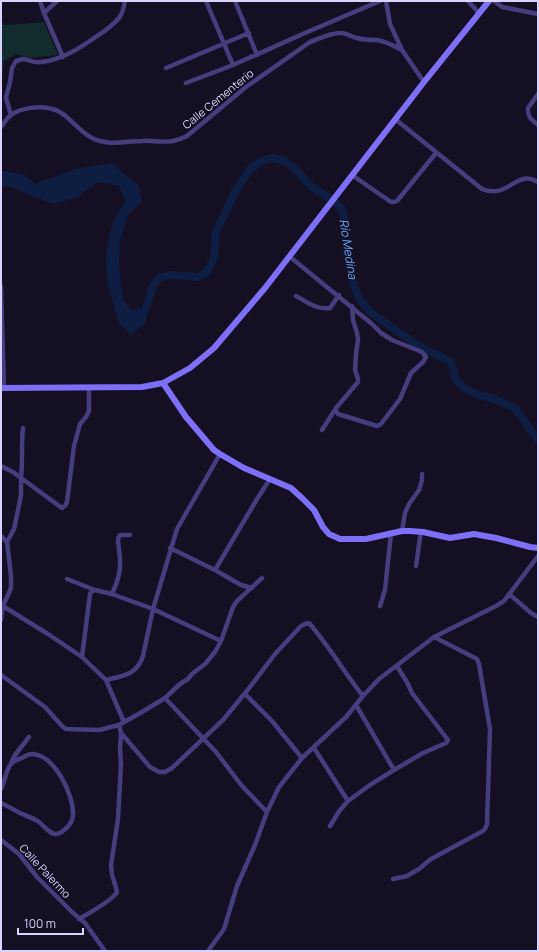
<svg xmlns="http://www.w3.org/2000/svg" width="539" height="952" viewBox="0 0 539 952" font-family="Manrope,sans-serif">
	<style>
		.green { fill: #122b2c }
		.water { fill: #0e1d42 }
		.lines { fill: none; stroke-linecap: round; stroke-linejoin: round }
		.river { stroke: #0e1d42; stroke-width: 8 }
		.street { stroke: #453d7e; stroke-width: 4.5 }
		.secondary { stroke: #7e6ff7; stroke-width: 6 }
		.labels { text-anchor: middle; stroke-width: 3; stroke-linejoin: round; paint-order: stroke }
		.street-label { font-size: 11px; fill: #dbd3fd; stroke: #140f22 }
		.water-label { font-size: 12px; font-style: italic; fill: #67a8f7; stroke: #140f22 }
	</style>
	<rect width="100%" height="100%" fill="#140f22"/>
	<!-- green -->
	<path class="green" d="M1 21 5 25 44 22 58 55 28 58 16 54 4 61 1 87Z"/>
	<!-- water -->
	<path class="water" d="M112 163 139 186 142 201 128 215 120 241 119 266 123 299 131 310 147 306 146 322 131 335 119 324 107 282 106 254 112 223 125 201 119 186 98 182 76 198 53 204 8 186H1V170L25 175 35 184 76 169Z"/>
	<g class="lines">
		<!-- river -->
		<path class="river" d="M142 315 147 306 153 285 159 278 169 275 198 277 207 272 214 258 216 232 235 192 249 170 261 161 272 158 282 160 296 169 310 186 337 203 341 208 346 223V249L354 285 360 300 370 312 417 345 451 362 456 380 464 388 479 395 495 399 516 409 538 440"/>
		<!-- street -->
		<path class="street" d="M40 1 44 13 63 57
			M206 1 233 65
			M235 1 257 55
			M386 1 390 24 402 50 424 82
			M468 1 479 13
			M494 1 502 7 538 14
			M44 13 57 1
			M166 68 249 33
			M186 83 233 65 305 33 380 1
			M538 94 528 108C527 117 532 120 538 125
			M11 115 6 98 10 82 12 68 16 61 23 59C31 60 33 63 41 62 62 60 80 48 97 36 105 31 113 25 119 18 123 13 124 7 125 1
			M395 119 482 189C509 200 516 168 538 182
			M1 127C4 123 7 118 11 115 21 108 41 105 52 109 58 110 66 116 70 120 78 127 85 135 94 139 110 146 126 141 142 141 152 140 163 143 173 141 178 140 183 138 187 136L246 87 310 42C319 39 329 33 340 33 346 32 351 37 357 38 364 40 370 40 376 40 386 41 394 46 402 50
			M352 175 391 202H394L397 201 436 153
			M289 256 372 324 381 333 392 340 422 352 426 357 423 362 411 373 400 399 381 424 377 426 338 414 336 411V408L358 382V379L355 370 356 354 358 339 357 333 353 320 352 306
			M1 286 4 388
			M296 296C307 302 317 310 330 308L339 295
			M23 428C21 445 23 462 21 478L62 508 65 506 67 502 74 446 80 424 86 417 89 411V387
			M322 430 336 408
			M1 466 13 472 21 478V495L17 515 14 529 7 542 11 576V588L3 606 1 620
			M402 531 405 513 409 504 419 490 422 480V474
			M1 536 7 542
			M170 548 215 570 257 499 270 479
			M416 566 421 531
			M215 570 241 585 252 588
			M67 579 95 590
			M112 594C119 579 122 567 119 550 119 545 116 539 120 535H130
			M509 594 531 613 538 617
			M1 605 48 634 82 657 106 680 124 722
			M380 606 385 590 391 533
			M82 657 90 594 92 591 95 590 112 594 153 609 221 641
			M1 675 45 707 62 726 66 729 99 730 119 725 142 712 165 698 180 684 188 679 192 674 205 664 215 652 221 641 233 607 237 601 262 578
			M106 680C123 676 137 675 143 656L153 609 177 529 220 454
			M245 694 272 721 302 758
			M165 698 216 752 242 786 267 812
			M356 705 394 770
			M119 725 121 733 150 767 159 772H165L172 768 223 720 250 687 275 654 301 626 305 624 309 623C329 646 344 672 363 696
			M314 748 348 801
			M11 763 15 755 29 737
			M1 789C5 782 6 769 11 764 14 761 18 759 22 758 25 756 29 754 33 754 55 756 74 795 73 815 73 820 69 827 64 830 62 832 59 834 56 834 51 835 44 826 39 822 33 818 27 816 20 813 14 810 8 806 1 803
			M330 826 340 810 348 801 370 785 394 770 423 753 446 743 448 740 412 693 408 684 397 666
			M1 840 19 854 37 877 73 913 85 923 105 951
			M393 879 407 876 419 869 431 859 483 831 485 829 487 824 490 729 479 664 477 659 434 637
			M79 919C89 913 112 901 117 892L112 874 111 865 118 819 121 764 120 749 121 733
			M208 951 224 929 237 886 255 845 267 812 279 787 302 758 346 717 363 696 379 679 434 637 496 606 504 601 538 556"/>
		<!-- secondary -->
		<path class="secondary" d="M163 383 186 417 214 450 220 454 244 468 291 488 303 499 314 510 323 527 329 534 340 539H366L402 531H410L423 532 450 538 474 534 496 538 530 547 538 548
			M1 388 142 387 163 383 190 368 214 348 265 288 424 82 489 1"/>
	</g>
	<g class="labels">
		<!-- street labels -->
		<g class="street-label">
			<text transform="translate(218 99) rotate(-39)" y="4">Calle Cementerio</text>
			<text transform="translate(45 871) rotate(47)" y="4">Calle Palermo</text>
		</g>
		<!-- water labels -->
		<g class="water-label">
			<text transform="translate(348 249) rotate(81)" y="4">Río Medina</text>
		</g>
	</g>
	<!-- border -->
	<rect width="539" height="952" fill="none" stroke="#dbd3fd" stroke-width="4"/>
	<!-- scale -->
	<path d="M18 928v6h65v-6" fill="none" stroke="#dbd3fd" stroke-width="2"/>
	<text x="24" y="928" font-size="12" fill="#dbd3fd" stroke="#140f22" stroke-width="3" paint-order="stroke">100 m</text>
</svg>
